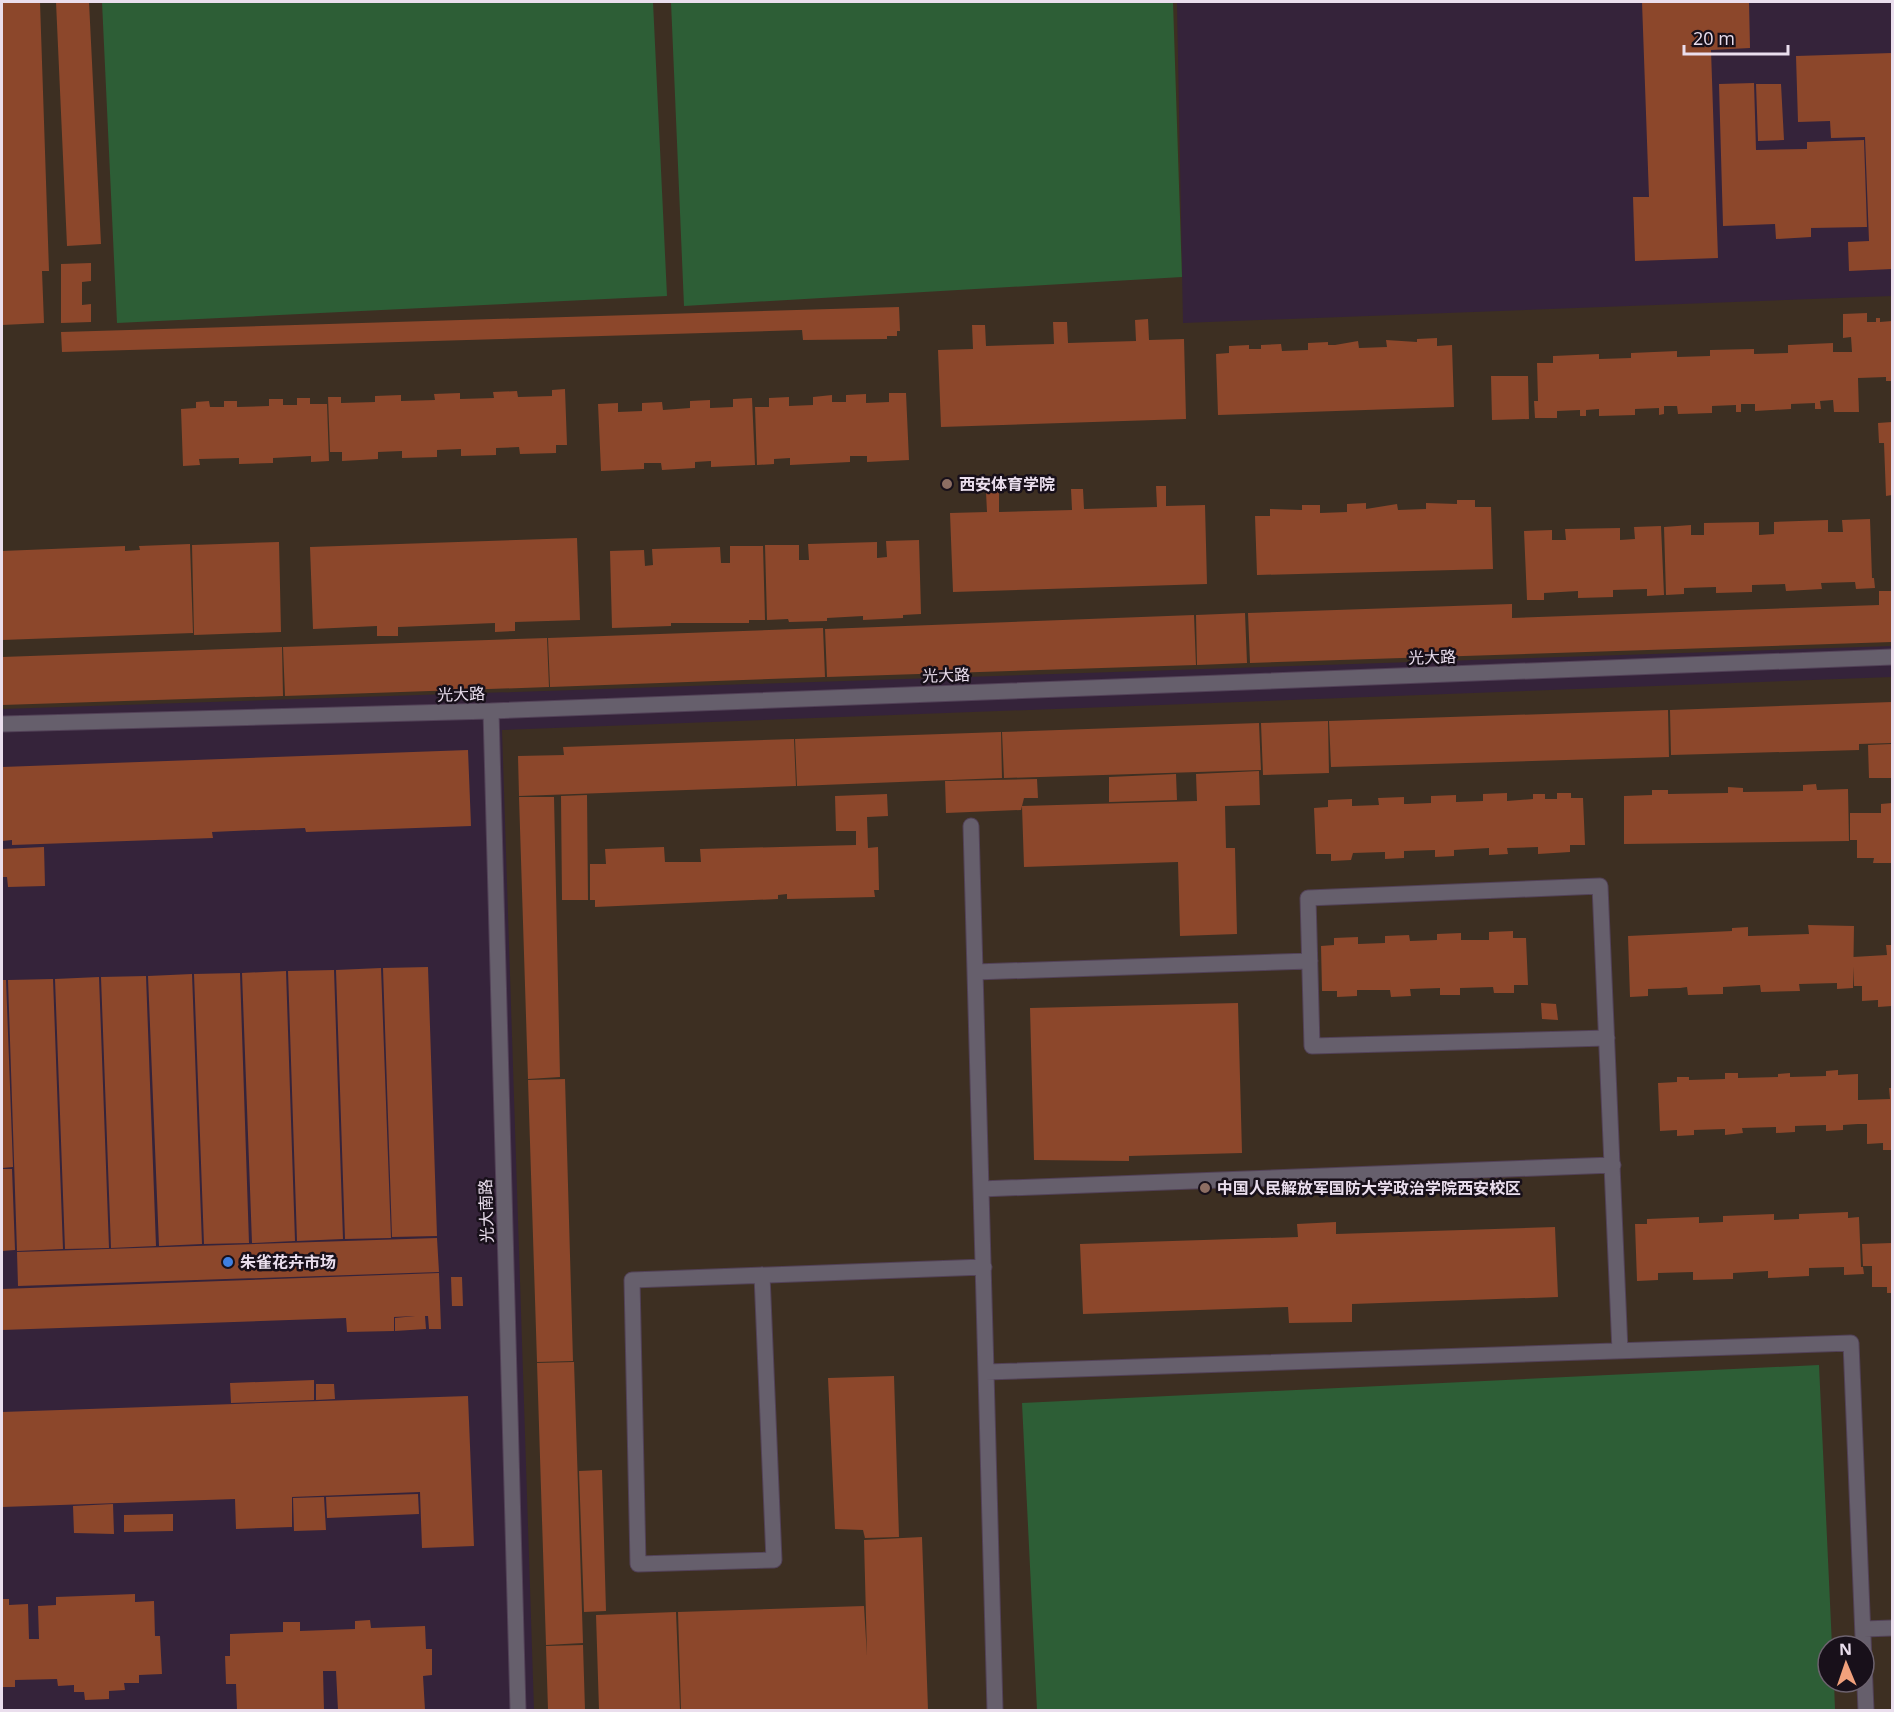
<svg xmlns="http://www.w3.org/2000/svg" width="1894" height="1712" viewBox="0 0 1894 1712" font-family="'Open Sans','Noto Sans SC',sans-serif">
	<style>
		.education { fill: #3d2f22; fill-rule: evenodd }
		.green { fill: #2d5e36 }
		.building { fill: #8c472b }
		.lines { fill: none; stroke-linecap: round; stroke-linejoin: round }
		.minor-casing { stroke: #524157; stroke-width: 17 }
		.minor { stroke: #665f6c; stroke-width: 15 }
		.education-dot { fill: #8d6e63; stroke: #18101a; stroke-width: 2 }
		.shop-dot { fill: #3f7fe0; stroke: #18101a; stroke-width: 2 }
		.labels { text-anchor: middle; stroke-width: 5; stroke-linejoin: round; paint-order: stroke }
		.poi-label { font-size: 16px; font-weight: bold; fill: #eadeed; stroke: #18101a; text-anchor: start }
		.street-label { font-size: 16px; fill: #eadeed; stroke: #18101a }
	</style>
	<rect width="100%" height="100%" fill="#35233a"/>
	<!-- education -->
	<path class="education" d="M2 2H1177L1183 323 1892 296V646L2 709Z
		M1892 677V1710H534L502 730ZM1828 1646H1864V1682H1828Z"/>
	<!-- green -->
	<path class="green" d="M102 2H653L667 296 117 323Z
		M671 2H1173L1182 277 684 306Z
		M1819 1365 1832 1646H1828V1682H1834L1835 1710H1037L1022 1403Z"/>
	<!-- building -->
	<path class="building" d="M2 2H40L49 271H42L44 323 2 325Z
		M56 2H89L101 244 67 246Z
		M1642 2H1749L1750 48 1711 50 1718 258 1635 261 1633 197H1649Z
		M1892 53V269L1849 271 1848 242 1869 241 1865 137 1831 138 1830 121 1798 122 1796 56Z
		M1754 83 1756 150 1807 149V142L1864 140 1867 227 1811 228V237L1776 239 1775 224 1723 226 1719 84Z
		M1756 84H1781L1784 140 1758 141Z
		M91 263V281L82 282V305L91 304V322L61 323V264Z
		M899 307 900 331H897V336H887V339L803 340 802 330 62 352 61 332Z
		M1867 313V322H1876V318H1880V322L1892 321V381H1886V377L1858 378 1859 412H1834L1833 400 1820 401 1821 409H1815V403L1791 404V409L1755 411V404H1741V412H1736V405L1712 406V413L1678 414 1677 406H1664V414L1659 415V408L1635 409V415L1599 416V409L1586 410V416H1580V410L1557 411V418H1535L1534 401H1538L1537 363H1553V356L1599 354V359L1631 358V353L1677 351V357L1710 356V350L1754 349V354L1788 353V345L1833 343V352H1852L1851 337 1843 338V314Z
		M1148 319 1149 340 1184 339 1186 419 941 427 938 350 973 349 972 325H985L986 346 1054 344 1053 322H1067L1068 343 1136 341 1135 320Z
		M1437 338V346L1452 345 1454 407 1218 415 1216 354 1229 353V346L1249 345V349H1261V345L1281 344 1282 351 1308 350V343L1328 342V345H1335L1358 341 1359 348 1387 347 1386 340 1417 342V339Z
		M1491 376H1528L1529 419 1492 420Z
		M565 389 567 445H556V453L520 454 519 447 496 448V455L461 456V449L437 450V457L402 458V451L378 452V459L342 461V452H330L328 397H341V403L375 402V396L401 395V401L435 400 434 394 460 393V399L494 398 493 392 517 391 518 397 552 396V390Z
		M889 393H906L909 460 867 462V456H850V462L790 465V458L774 459V464L757 465 755 407H769V398L789 397V406L813 405V397L832 395V402H846V395L866 394V403L889 402Z
		M297 398H310V404H327L329 461 311 462V456L273 458V463L239 464V458L199 459 200 465 183 466 181 409 196 408V402L209 401 210 407H224V401H237V407L269 406V399H283V405H297Z
		M752 398 755 465 711 467V461L695 462V468L662 470 661 463H644V469L601 471 598 404 618 403V412L642 411V403L662 402 663 410 690 408V401L710 400V408L733 407V399Z
		M1892 422V495L1886 496 1884 443H1879L1878 423Z
		M1156 486H1166V506L1205 505 1207 584 953 592 950 513 987 512 986 492H999V512L1072 510 1071 489H1083L1084 509 1157 507Z
		M1457 500H1475V507H1491L1493 569 1257 575 1255 516H1270V509L1302 510V505H1320V513L1347 512V504L1366 503V509L1397 504 1398 510 1426 509V503L1457 504Z
		M1870 519 1872 578H1874L1875 588 1856 589 1855 582 1821 583 1822 589 1786 591 1785 584 1752 585V592L1716 593V587L1684 588V594L1666 595 1664 527 1691 525V535H1704V523L1759 522V535L1774 534V522L1828 520V532H1843L1842 520Z
		M1661 526 1664 595 1647 596V589L1613 590V597L1578 598V591L1544 593V600H1527L1524 531 1552 530V540H1566L1565 529 1620 528V540L1635 539 1634 527Z
		M577 538 580 620 515 622V631L495 632V623L398 627V636H377V626L313 629 310 547Z
		M919 540 921 614 903 615V618L863 620V616L827 618V621L789 622 788 619 767 620 765 545H799V560H809L808 544 877 542V558L887 557 886 541Z
		M279 542 281 632 194 635 192 545Z
		M190 544 193 633 2 640V551L125 546V551L140 550 139 546Z
		M730 546H763L765 620H749V623H671V626L612 628 610 551 644 550 645 566 653 565 652 549 720 547 721 563H730Z
		M1879 591H1892V642L1250 663 1248 613 1512 604V618L1879 605Z
		M1245 613 1247 663 1197 665 1196 615Z
		M1194 615 1196 665 827 677 825 629Z
		M823 628 825 677 550 687 548 638Z
		M547 638 549 687 285 696 283 647Z
		M282 647 283 696 2 705V657Z
		M1892 702V743L1859 744V750L1671 755 1670 710Z
		M1668 710 1669 757 1331 767 1329 721Z
		M1328 721 1329 773 1263 775 1261 723Z
		M1259 723 1261 770 1004 778 1002 732Z
		M1001 732 1002 778 797 786 795 739Z
		M794 739 796 786 519 796 518 756 564 755 563 747Z
		M1892 744V778H1869L1868 745Z
		M468 750 471 826 306 832 305 828 212 832 213 838 12 845V840L2 841V767Z
		M1259 771 1260 805 1225 806 1226 848H1235L1237 934 1180 936 1178 862 1024 867 1022 806 1197 801 1196 774Z
		M1176 774 1177 800 1109 802V777Z
		M1037 779 1038 798H1024L1021 810 946 813 945 781Z
		M1816 784 1817 790 1848 789 1849 841 1624 844V796L1652 795V790H1668V794L1728 793V787L1743 788V792L1803 791V785Z
		M1507 793V801L1533 799V794H1545V799H1557V793H1571V798H1583L1585 845H1570V852L1538 854V847L1507 848 1508 854 1489 855V848L1454 850V856L1435 857V850L1404 851V858L1385 859V852L1353 853 1351 860 1331 861V854H1316L1314 808 1328 807V800L1352 799V806L1379 805 1378 798 1404 797V804H1407L1431 803V796L1456 795V802L1483 801V794Z
		M887 794 888 816 867 817 868 848 878 847 879 890H874L875 897 787 899V894L778 895V899L595 907V900H590V864H606L605 849 664 847 665 862H701L700 849 856 845V831H836L835 796Z
		M587 795 588 900H562L561 796Z
		M519 797H554L560 1077 528 1079Z
		M1892 803V863H1873L1874 858H1857V840H1850V813H1881V804Z
		M44 847 45 886 8 887 7 877H2V849Z
		M1808 925 1854 926 1853 988 1837 989V983L1799 984 1800 991 1761 992 1760 985 1723 987V994L1688 995 1687 987 1680 988 1648 989V996L1630 997 1628 936 1732 931V928L1748 927V936L1809 934Z
		M1513 931V938H1526L1528 985H1514V993H1494L1493 987 1460 988V995H1440V988L1410 989 1411 996 1391 997 1390 990H1357V996L1337 997V991H1322L1321 946 1334 945V938L1358 937V944L1385 943V936L1409 935 1410 941 1437 940V934L1461 933V940H1489V932Z
		M1886 945H1892V1006L1878 1007V1000L1862 1001V986H1854L1853 957 1887 955Z
		M428 967 437 1236 392 1237 383 968Z
		M381 968 391 1238 345 1239 336 970Z
		M334 970 343 1239 297 1241 288 971Z
		M286 971 295 1241 252 1243 242 973Z
		M240 973 249 1243 204 1244 194 974Z
		M192 974 202 1244 159 1246 148 976Z
		M146 976 156 1246 111 1248 101 977Z
		M99 977 109 1248 65 1249 55 979Z
		M53 979 63 1249 17 1251 8 980Z
		M2 980H6L13 1167 2 1168Z
		M1238 1003 1242 1153 1129 1156V1161L1034 1160 1030 1008Z
		M1541 1003 1556 1004 1558 1020 1542 1019Z
		M1838 1070V1075L1858 1074V1124L1843 1125V1130L1826 1131V1125L1795 1126V1132L1776 1133V1127L1742 1128 1743 1133 1725 1135V1129L1694 1130V1135L1677 1136V1130L1660 1131 1658 1083 1677 1082V1077H1689V1080L1725 1079V1073H1738V1078L1778 1077V1074L1790 1073V1077L1826 1076V1071Z
		M565 1079 573 1361 537 1362 528 1080Z
		M1889 1088H1892V1150H1883V1143L1867 1144V1124H1858V1100L1890 1099Z
		M2 1169H12L15 1250 2 1251Z
		M1848 1212V1218L1859 1217 1861 1267H1863L1864 1274 1844 1275V1267L1809 1268V1276L1768 1278V1271L1733 1273V1279L1693 1280V1272L1658 1273V1280L1637 1281 1635 1224H1647V1219L1699 1217V1223L1723 1222V1216L1774 1214V1220L1799 1219V1214Z
		M1336 1222V1234L1555 1227 1558 1297 1352 1304V1322L1289 1323 1288 1307 1083 1314 1080 1244 1298 1237 1297 1224Z
		M437 1238 439 1272 18 1286 17 1252Z
		M1892 1243V1293H1887V1287H1872V1266H1863L1862 1244Z
		M439 1273 441 1329H429L428 1316H425L426 1329 395 1331V1318L415 1316 394 1317V1331L347 1332 346 1318 2 1330V1289Z
		M451 1277H462L463 1306H452Z
		M574 1362 583 1643 546 1645 537 1363Z
		M894 1376 899 1537 865 1538 863 1530 835 1529 828 1378Z
		M314 1380V1400L231 1403 230 1383Z
		M316 1384H334L335 1399 316 1400Z
		M468 1396 474 1546 422 1548 420 1492 292 1497V1527L236 1529 235 1499 2 1507V1412Z
		M602 1470 606 1611 584 1612 579 1471Z
		M418 1494 419 1514 327 1518 326 1497Z
		M324 1497 326 1530 294 1531 293 1498Z
		M113 1504 114 1534 74 1533 73 1506Z
		M173 1514V1531L124 1532V1515Z
		M922 1537 928 1710H681L678 1612 864 1606 867 1656 864 1540Z
		M135 1594V1602L154 1601 155 1636H160L162 1674 139 1675V1683H124L125 1690 109 1691V1699L85 1700 84 1692H74V1685L58 1686 57 1679 15 1680V1687H2V1599H9V1605L28 1604 29 1639H39L38 1606 56 1605V1597Z
		M676 1612 680 1710H599L596 1615Z
		M370 1620 371 1628 425 1626 426 1649H432V1675L423 1676 425 1710H338L336 1671H323L324 1710H237L236 1684H226L225 1656H230V1634L283 1632V1622H300V1631L355 1629V1621Z
		M583 1645 585 1710H548L546 1646Z"/>
	<g class="lines">
		<defs>
			<path id="minor" d="M491 711 518 1710
				M2 724 491 711 1892 657
				M971 826 986 1372
				M975 972 1310 961
				M1607 1038 1312 1046 1308 898 1600 886 1620 1351
				M981 1189 1613 1165
				M762 1275 774 1560 638 1564 632 1280 984 1267
				M1864 1629 1892 1628
				M995 1710 986 1372 1851 1343 1866 1710"/>
		</defs>
		<!-- minor casing -->
		<use href="#minor" class="minor-casing"/>
		<!-- minor -->
		<use href="#minor" class="minor"/>
	</g>
	<!-- markers -->
	<g class="education-dot">
		<circle cx="947" cy="484" r="6"/>
		<circle cx="1205" cy="1188" r="6"/>
	</g>
	<circle class="shop-dot" cx="228" cy="1262" r="6"/>
	<g class="labels">
		<!-- poi labels -->
		<g class="poi-label">
			<text x="959" y="490">西安体育学院</text>
			<text x="1217" y="1194">中国人民解放军国防大学政治学院西安校区</text>
			<text x="240" y="1268">朱雀花卉市场</text>
		</g>
		<!-- street labels -->
		<g class="street-label">
			<text transform="translate(1432 657) rotate(-2)" y="6">光大路</text>
			<text transform="translate(946 675) rotate(-2)" y="6">光大路</text>
			<text transform="translate(461 694) rotate(-2)" y="6">光大路</text>
			<text transform="translate(486 1211) rotate(-92)" y="6">光大南路</text>
		</g>
	</g>
	<!-- border -->
	<rect width="1894" height="1712" fill="none" stroke="#eadeed" stroke-width="6"/>
	<!-- north arrow -->
	<g transform="translate(1846 1664) rotate(358)"><circle r="28" fill="#18101a" stroke="#6c626e" stroke-width="1.5"/>
	<path d="M0-4.5L10 22L0 15L-10 22Z" fill="#f1a17c"/>
	<text y="-9" font-size="16" font-weight="bold" text-anchor="middle" fill="#eadeed">N</text>
	</g>
	<!-- scale -->
	<path d="M1684 45v9h104v-9" fill="none" stroke="#eadeed" stroke-width="3"/>
	<text x="1693" y="45" font-size="18" fill="#eadeed" stroke="#18101a" stroke-width="4.5" paint-order="stroke">20 m</text>
</svg>
